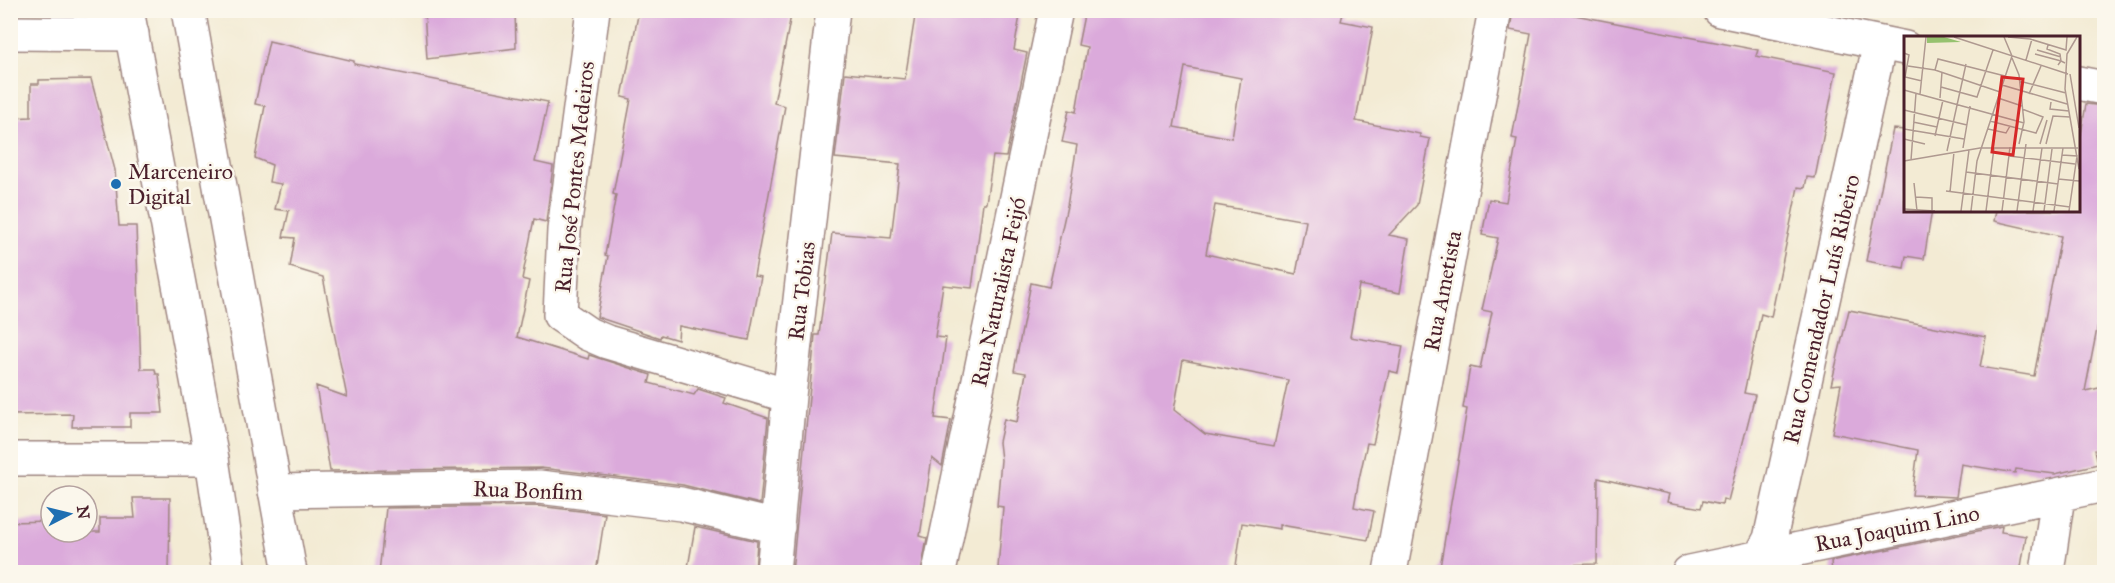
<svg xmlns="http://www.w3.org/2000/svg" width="2115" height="583" viewBox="0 0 2115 583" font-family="'IM FELL Great Primer',serif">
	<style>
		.building { fill: #dbaadb; fill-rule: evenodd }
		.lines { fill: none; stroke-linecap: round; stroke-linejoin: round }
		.minor-casing { stroke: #9e8580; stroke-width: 36 }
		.major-casing { stroke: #9e8580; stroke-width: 36 }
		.minor { stroke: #fff; stroke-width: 33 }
		.major { stroke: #fff; stroke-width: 33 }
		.poi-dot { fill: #1f6fb2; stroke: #fbf7ec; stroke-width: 2 }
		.labels { text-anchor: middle; stroke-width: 5; stroke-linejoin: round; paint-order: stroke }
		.poi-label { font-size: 22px; fill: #4a1f2b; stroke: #fbf7ec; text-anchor: start }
		.street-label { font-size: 22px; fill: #4a1f2b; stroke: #fbf7ec }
		.inset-road { fill: none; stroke: #af9990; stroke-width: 1.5 }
		.view { fill: #d62828; fill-opacity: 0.15; stroke: #d62828; stroke-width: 3 }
		.inset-edge { fill: none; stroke: #4a1f2b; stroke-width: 3 }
	</style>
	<rect width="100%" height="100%" fill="#fbf7ec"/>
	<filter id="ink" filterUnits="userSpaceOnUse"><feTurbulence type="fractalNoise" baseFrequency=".0167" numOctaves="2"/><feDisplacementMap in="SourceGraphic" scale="12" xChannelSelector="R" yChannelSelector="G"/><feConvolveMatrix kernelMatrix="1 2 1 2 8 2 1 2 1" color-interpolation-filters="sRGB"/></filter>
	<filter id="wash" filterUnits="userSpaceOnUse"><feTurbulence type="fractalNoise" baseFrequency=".008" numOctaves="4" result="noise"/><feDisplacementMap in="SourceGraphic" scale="24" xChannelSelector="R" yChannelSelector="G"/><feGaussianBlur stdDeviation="1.35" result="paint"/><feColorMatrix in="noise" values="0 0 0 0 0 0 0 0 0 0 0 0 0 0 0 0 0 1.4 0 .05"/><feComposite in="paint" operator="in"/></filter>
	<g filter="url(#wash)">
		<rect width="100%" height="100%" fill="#f3ebd4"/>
		<g id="blocks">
			<!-- building -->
			<path class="building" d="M424 10H515L516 48 427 59Z
				M639 10H792L774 103 785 106 754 276 761 277 749 340 679 326 678 340 661 335 660 338 597 317 608 256 605 255 616 195 613 194 631 99 622 97Z
				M916 10H1021L1014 50 1027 53 1006 157 993 156 986 203H983L972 288 943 285 935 337 946 338 935 418 951 420 942 466 932 458 920 536 927 538 921 573H792L815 335H819L832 233 891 238 900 164 835 158 845 73 905 79Z
				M1085 10H1344L1341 21 1373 27 1356 121 1420 134V137L1430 139 1417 205 1389 235 1409 239 1400 293 1359 285 1350 337 1403 346 1398 373 1389 371 1373 444 1367 443 1359 479 1354 507 1374 511 1368 540 1280 525V529L1242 523 1235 573H1058L998 568 1003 507 997 506 1001 460 999 442 1004 419 1017 422 1026 373 1014 371 1031 283 1049 287 1067 206 1077 145 1062 142 1069 110 1076 112 1087 47 1078 45ZM1185 67 1241 78 1232 138 1174 127ZM1215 205 1306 221 1296 274 1206 254ZM1183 360 1288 380 1274 446 1205 434 1174 410Z
				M1513 10H1549L1678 35 1758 50 1756 56 1836 72 1815 178 1807 177 1805 188 1798 187 1771 317 1761 314 1744 393 1755 395 1728 501 1723 499 1722 505 1703 501 1701 508 1667 502 1669 494 1598 478 1597 564 1564 565V573H1439L1467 409 1463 408 1470 367 1480 369 1492 312 1482 310 1498 238 1482 235 1489 199 1506 202 1517 139 1512 138 1531 34 1510 30Z
				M269 41 354 61V64L548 102 535 162 553 166 546 222 534 219 522 279 529 281 517 337 588 359 589 355 651 375 649 383 694 395 698 389 726 398 724 403 768 418 760 504 683 485 541 468 330 471 316 386 347 397 323 277 290 267 295 238 283 237 289 211 275 209 281 184 269 182 272 165 255 158 265 106 255 104Z
				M91 79 115 170 119 226H136L141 369H155L156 374H159L163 413H130V427H72L73 414 10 415V118L31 117V84H39V80Z
				M2086 104 2104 106V293L2085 391 2104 387V448L2095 450 2098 464 2055 474 2016 469 2015 473 1961 464 1956 497 1912 495 1918 450 1832 433 1841 384 1831 385 1849 310 1986 337 1980 367 2034 376 2061 236 1994 221 1996 210H2078V133L2081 134Z
				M1893 129 1905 130V210H1932L1924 259 1906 256 1904 268 1866 261Z
				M133 498H170L169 573H10V522L51 521V532H100V518H135Z
				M538 506 605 514 596 573H379L386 508Z
				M2002 526 2001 532 2026 536 2020 573H1832L1831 561Z
				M695 527 757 541 755 573H687Z"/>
		</g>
	</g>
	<g filter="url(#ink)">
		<use href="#blocks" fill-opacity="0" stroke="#9e8580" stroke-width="1.5"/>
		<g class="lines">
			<defs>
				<path id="minor" d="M593 10 564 230 560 315 588 334 607 342 789 396
					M1720 10 1905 48
					M10 33 132 34
					M2078 83 2104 88
					M10 459H212
					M275 491 539 487 681 504 778 527
					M773 572 789 396 833 10
					M939 572 1056 10
					M1390 572 1495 10
					M1689 572 2104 485
					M1752 572 1770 539 1880 43
					M2047 572 2058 496"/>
				<path id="major" d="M127 10 212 459 229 572
					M188 10 290 572"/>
			</defs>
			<!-- minor casing -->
			<use href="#minor" class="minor-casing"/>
			<!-- major casing -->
			<use href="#major" class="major-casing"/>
			<!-- minor -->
			<use href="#minor" class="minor"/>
			<!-- major -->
			<use href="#major" class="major"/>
		</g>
	</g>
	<!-- markers -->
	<circle class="poi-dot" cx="116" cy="184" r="6"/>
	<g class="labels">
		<!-- poi labels -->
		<g class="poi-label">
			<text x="128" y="179">Marceneiro<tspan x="128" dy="25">Digital</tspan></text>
		</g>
		<!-- street labels -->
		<g class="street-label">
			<text transform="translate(574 177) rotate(-84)" y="8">Rua José Pontes Medeiros</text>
			<text transform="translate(801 291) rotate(-83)" y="8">Rua Tobias</text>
			<text transform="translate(1442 291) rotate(-79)" y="8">Rua Ametista</text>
			<text transform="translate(998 292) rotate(-78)" y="8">Rua Naturalista Feijó</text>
			<text transform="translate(1821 309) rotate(-77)" y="8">Rua Comendador Luís Ribeiro</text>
			<text transform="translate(528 490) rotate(2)" y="8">Rua Bonfim</text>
			<text transform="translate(1897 528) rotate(-11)" y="8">Rua Joaquim Lino</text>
		</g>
	</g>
	<!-- overview -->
	<g transform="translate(1904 36)">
		<rect width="176" height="176" fill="#f3ebd4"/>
		<path d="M23 1H40L57 6 23 7Z" fill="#96c26f"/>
		<path class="inset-road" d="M50 1 164 38M104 1 126 3 162 14 163 1M173 1 163 18 161 53 175 133M144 9 143 13 156 18 157 25 161 27M133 14 157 21M0 17 5 19 1 41 18 45M131 18 157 25 154 29M108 22 115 39 120 86 115 108M122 24 128 3M4 30 31 34 96 56M31 34 34 23 101 40M166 38 175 92M115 45 162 57M98 49 163 68M37 51 73 61 89 14M0 54 120 87M16 58 22 1M125 58 137 30M36 62 38 36M94 62 118 70M147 66 146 73 165 75M0 74 63 89M86 85 132 97 139 81 118 73M9 86 33 91M0 93 60 103M84 93 102 97 106 90M31 100 39 64M0 103 21 108M136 108 143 84M142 108 149 80 166 81M59 112 66 70M43 115 62 28M158 119 173 120 165 175M105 120 171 128M7 124 12 57M0 125 76 112H174M62 136 154 148M154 143 175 145M10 147 13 175M42 155 166 171M46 156 50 116M12 161 28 162V174M0 173 31 175M57 175 65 114M67 175 73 125 108 20 100 1M82 175 90 112M98 175 106 111M113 175 122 108M129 175 138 112M140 175 148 113M150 175 159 112"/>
		<path class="view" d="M98 41 119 43 109 119 88 116Z"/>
		<rect width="176" height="176" class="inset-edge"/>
	</g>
	<!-- margin -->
	<rect width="2115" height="583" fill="none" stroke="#fbf7ec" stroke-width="36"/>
	<!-- north arrow -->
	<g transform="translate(69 514) rotate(83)"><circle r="28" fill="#fbf7ec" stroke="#b4a19f" stroke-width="1.5"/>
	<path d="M0-4.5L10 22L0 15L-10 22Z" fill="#1f6fb2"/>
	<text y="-9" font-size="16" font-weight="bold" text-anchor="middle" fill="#4a1f2b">N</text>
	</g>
</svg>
